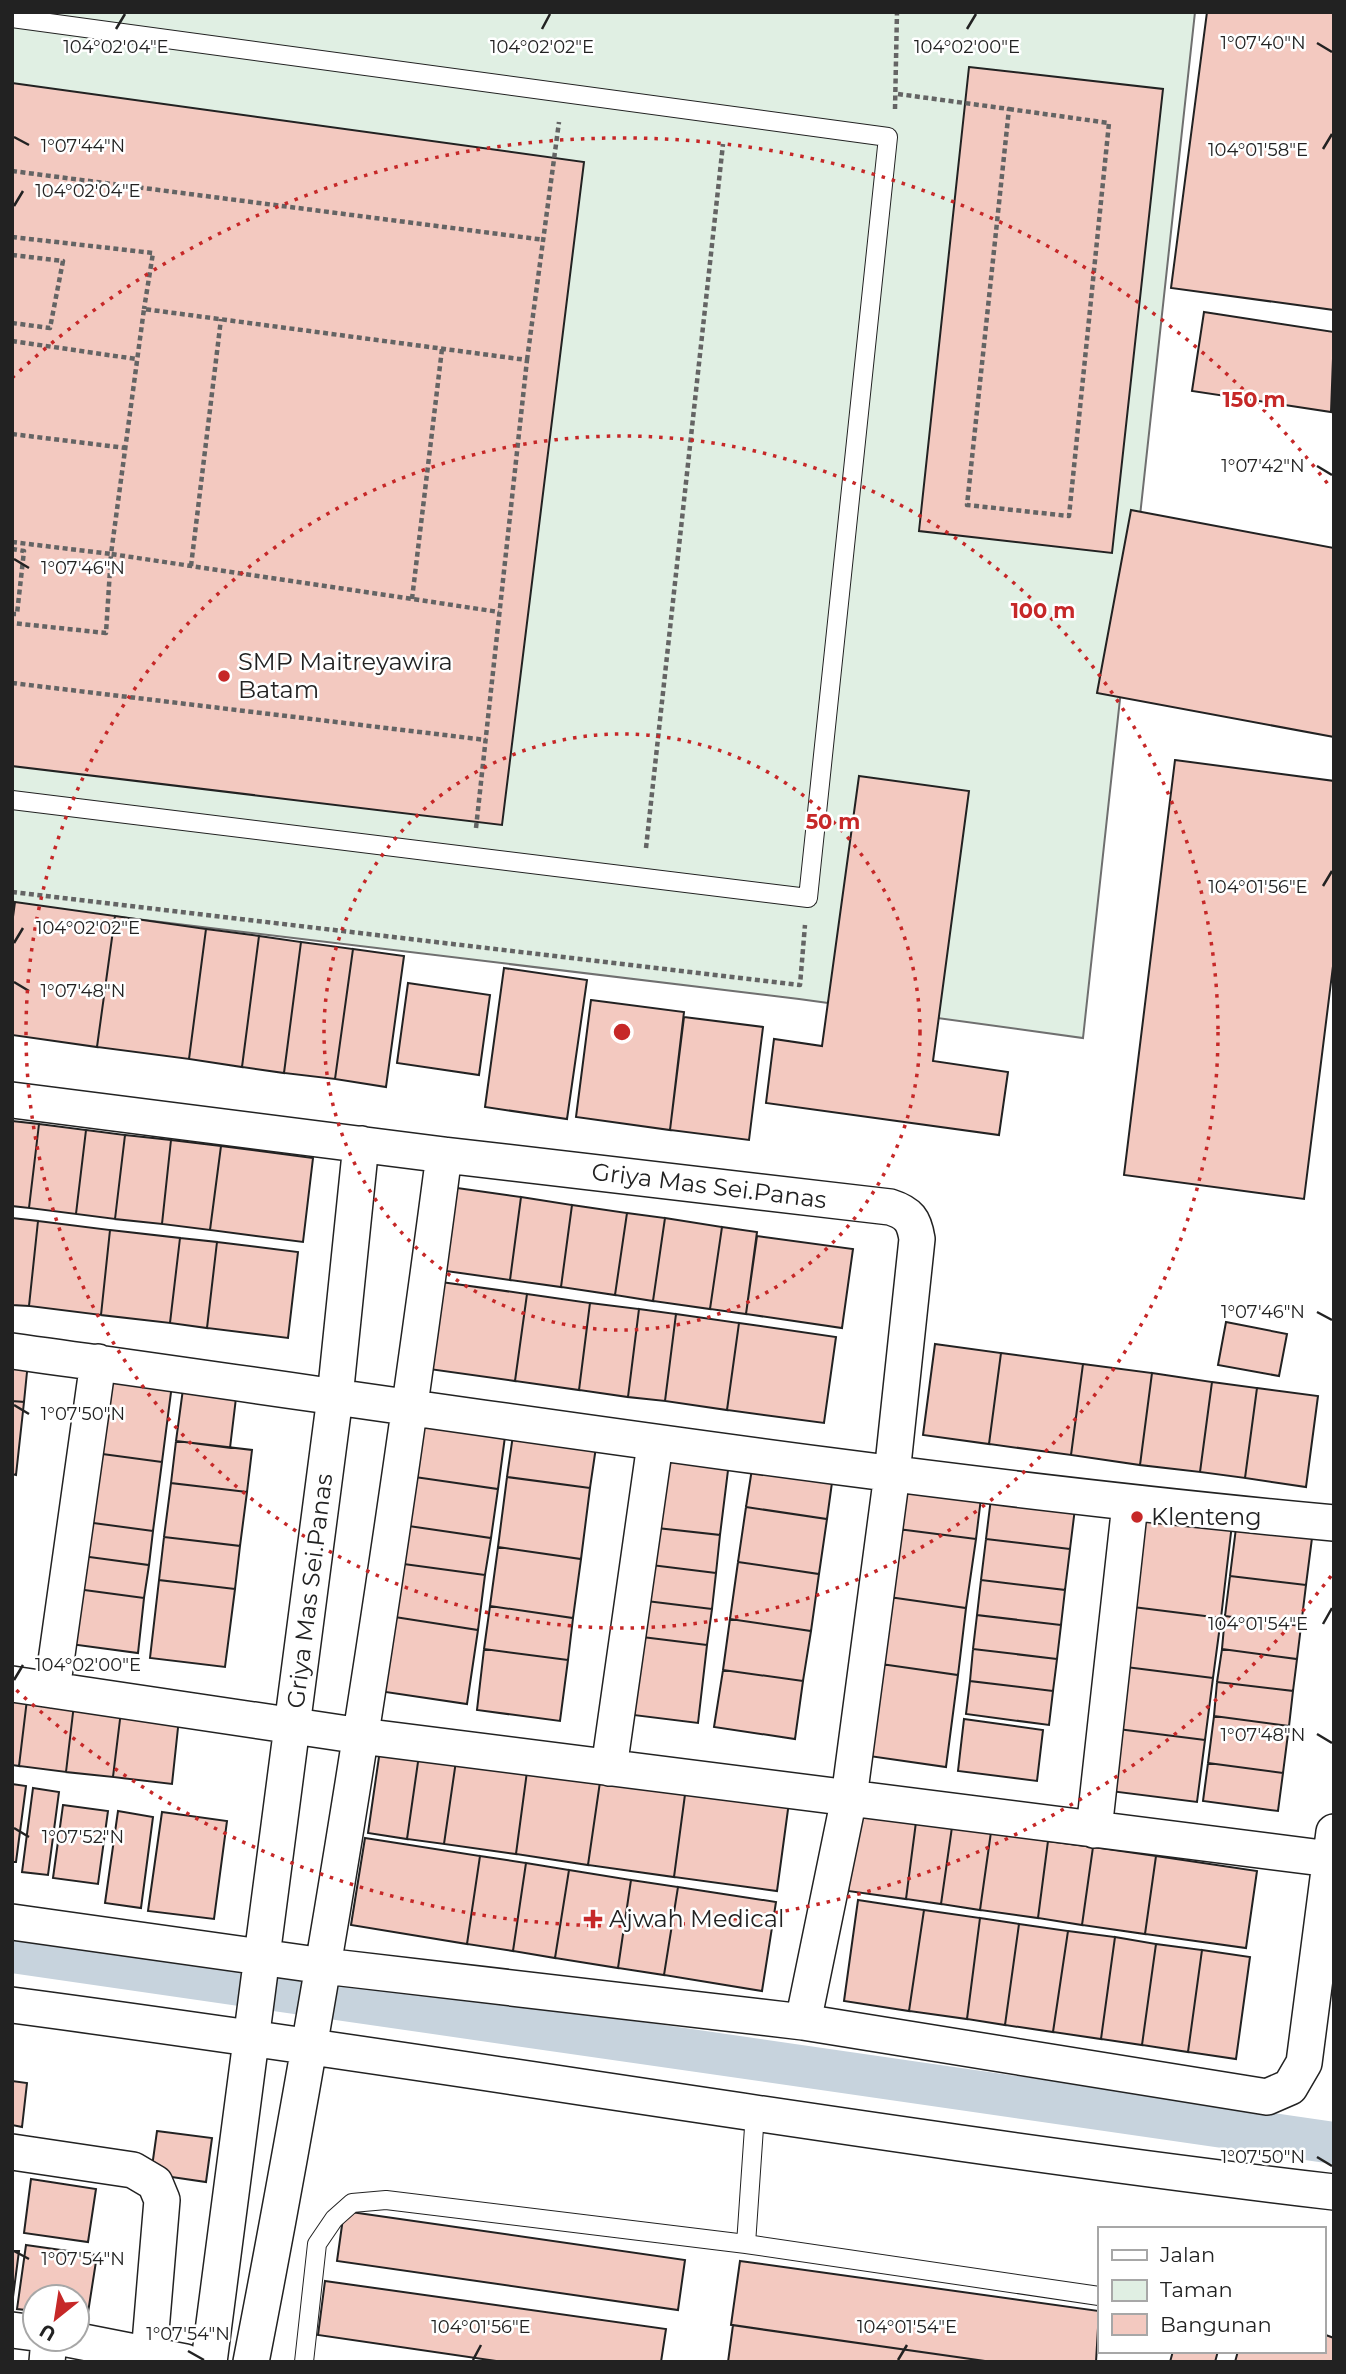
<svg xmlns="http://www.w3.org/2000/svg" width="1346" height="2374" viewBox="0 0 1346 2374" font-family="Montserrat,sans-serif">
	<style>
		.green { fill: #e0efe3; stroke: #6f6f6f; stroke-width: 2 }
		.lines { fill: none; stroke-linecap: round; stroke-linejoin: round }
		.canal { stroke: #c7d3dd; stroke-width: 42 }
		.building { fill: #f3c9c0; stroke: #222; stroke-width: 2 }
		.lane-casing { stroke: #222; stroke-width: 20 }
		.street-casing { stroke: #222; stroke-width: 38 }
		.path { stroke: #646464; stroke-width: 4.5; stroke-dasharray: 5 3.5; stroke-linecap: butt }
		.lane { stroke: #fff; stroke-width: 18 }
		.street { stroke: #fff; stroke-width: 35 }
		.ticks { fill: none; stroke: #222; stroke-width: 2.5 }
		.ring { fill: none; stroke: #c62828; stroke-width: 3.5; stroke-dasharray: 3.5 7 }
		.poi-dot { fill: #c62828; stroke: #fff; stroke-width: 2.5 }
		.labels { text-anchor: middle; stroke-width: 5; stroke-linejoin: round; paint-order: stroke }
		.poi-label { font-size: 24px; fill: #222; stroke: #fff; text-anchor: start }
		.street-label { font-size: 24px; fill: #222; stroke: #fff }
		.ticks-label { font-size: 18px; text-anchor: middle; fill: #222; stroke: #fff; stroke-width: 5; stroke-linejoin: round; paint-order: stroke }
		.centre { fill: #c62828; stroke: #fff; stroke-width: 3.5 }
		.ring-label { font-size: 21px; text-anchor: middle; font-weight: bold; fill: #c62828; stroke: #fff; stroke-width: 5; stroke-linejoin: round; paint-order: stroke }
	</style>
	<rect width="100%" height="100%" fill="#fff"/>
	<!-- green -->
	<path class="green" d="M12 12H1195L1083 1038 799 999 12 904Z"/>
	<g class="lines">
		<!-- canal -->
		<path class="canal" d="M12 1952 1334 2143"/>
	</g>
	<!-- building -->
	<path class="building" d="M1207 12H1334V310L1171 288Z
		M969 67 1163 89 1112 553 919 531Z
		M12 83 584 162 502 825 12 766Z
		M1204 312 1334 332 1331 412 1192 391Z
		M1131 510 1334 548V737L1097 693Z
		M1175 760 1334 781V958L1304 1199 1124 1175Z
		M859 776 969 791 933 1061 1008 1072 999 1135 766 1103 774 1039 822 1046Z
		M15 902 115 916 97 1047 12 1035V924Z
		M115 916 206 929 189 1059 97 1047Z
		M206 929 259 936 242 1067 189 1059Z
		M259 936 301 942 284 1073 242 1067Z
		M301 942 353 949 335 1079 284 1073Z
		M353 949 404 956 386 1087 335 1079Z
		M504 968 587 980 567 1119 485 1107Z
		M408 983 490 995 479 1075 397 1063Z
		M591 1000 684 1012 670 1130 576 1117Z
		M684 1017 763 1027 749 1140 670 1130Z
		M12 1121 39 1124 29 1208 12 1206Z
		M39 1124 86 1130 76 1214 29 1208Z
		M86 1130 125 1135 115 1219 76 1214Z
		M125 1135 171 1140 162 1224 115 1219Z
		M171 1140 221 1146 210 1230 162 1224Z
		M221 1146 313 1158 303 1242 210 1230Z
		M443 1186 521 1197 510 1280 432 1269Z
		M521 1197 572 1205 561 1287 510 1280Z
		M572 1205 627 1213 615 1295 561 1287Z
		M627 1213 665 1218 653 1301 615 1295Z
		M12 1218 38 1221 29 1306 12 1305Z
		M665 1218 722 1227 710 1309 653 1301Z
		M38 1221 110 1230 101 1315 29 1306Z
		M722 1227 757 1232 746 1314 710 1309Z
		M110 1230 180 1238 170 1323 101 1315Z
		M757 1236 853 1249 842 1328 746 1314Z
		M180 1238 217 1242 207 1328 170 1323Z
		M217 1242 298 1252 288 1338 207 1328Z
		M441 1282 527 1294 515 1381 429 1369Z
		M527 1294 590 1303 579 1390 515 1381Z
		M590 1303 639 1309 628 1397 579 1390Z
		M639 1309 676 1314 665 1401 628 1397Z
		M676 1314 739 1323 727 1410 665 1401Z
		M1226 1322 1287 1334 1279 1376 1218 1365Z
		M739 1323 836 1337 824 1423 727 1410Z
		M935 1344 1001 1353 989 1444 923 1435Z
		M12 1350 29 1352 24 1402 12 1401Z
		M1001 1353 1083 1364 1071 1455 989 1444Z
		M92 1358 174 1369 162 1462 80 1451Z
		M1083 1364 1152 1373 1140 1465 1071 1455Z
		M1152 1373 1212 1382 1200 1472 1140 1465Z
		M185 1374 238 1381 230 1448 176 1441Z
		M1212 1382 1257 1388 1245 1478 1200 1472Z
		M1257 1388 1318 1396 1306 1487 1245 1478Z
		M12 1401 24 1402 16 1475 12 1474Z
		M410 1415 506 1429 498 1489 401 1475Z
		M513 1435 596 1447 590 1488 507 1477Z
		M176 1441 252 1450 247 1492 171 1483Z
		M649 1444 730 1454 720 1535 639 1526Z
		M80 1451 162 1462 153 1531 71 1520Z
		M754 1456 834 1468 827 1519 746 1507Z
		M401 1475 498 1489 491 1538 395 1524Z
		M507 1477 590 1488 581 1559 498 1547Z
		M171 1483 247 1492 240 1546 164 1537Z
		M904 1488 981 1498 976 1539 898 1529Z
		M992 1490 1076 1500 1070 1549 986 1539Z
		M746 1507 827 1519 819 1574 738 1562Z
		M1129 1511 1232 1524 1221 1618 1117 1605Z
		M71 1520 153 1531 149 1565 67 1554Z
		M395 1524 491 1538 485 1575 389 1562Z
		M639 1526 720 1535 716 1573 635 1563Z
		M1236 1528 1312 1538 1306 1585 1230 1576Z
		M898 1529 976 1539 966 1608 889 1597Z
		M164 1537 240 1546 235 1589 159 1580Z
		M986 1539 1070 1549 1065 1590 981 1580Z
		M498 1547 581 1559 573 1618 490 1606Z
		M67 1554 149 1565 144 1598 62 1587Z
		M389 1562 485 1575 478 1630 382 1615Z
		M738 1562 819 1574 811 1631 730 1619Z
		M635 1563 716 1573 712 1609 630 1599Z
		M1230 1576 1306 1585 1301 1626 1225 1616Z
		M159 1580 235 1589 225 1667 150 1658Z
		M981 1580 1065 1590 1061 1625 977 1615Z
		M62 1587 144 1598 138 1653 55 1642Z
		M889 1597 966 1608 958 1675 881 1664Z
		M630 1599 712 1609 707 1645 626 1635Z
		M1117 1605 1221 1618 1213 1678 1110 1665Z
		M490 1606 573 1618 568 1660 484 1649Z
		M382 1615 478 1630 467 1704 372 1690Z
		M977 1615 1061 1625 1057 1659 973 1649Z
		M1225 1616 1301 1626 1297 1659 1222 1649Z
		M730 1619 811 1631 803 1681 723 1670Z
		M626 1635 707 1645 698 1723 617 1713Z
		M484 1649 568 1660 560 1721 477 1710Z
		M973 1649 1057 1659 1053 1691 970 1681Z
		M1222 1649 1297 1659 1293 1691 1217 1682Z
		M881 1664 958 1675 946 1767 869 1756Z
		M1110 1665 1213 1678 1205 1740 1102 1727Z
		M723 1670 803 1681 795 1739 714 1727Z
		M970 1681 1053 1691 1049 1725 966 1714Z
		M1217 1682 1293 1691 1289 1726 1214 1716Z
		M12 1689 28 1691 19 1766 12 1765Z
		M28 1691 75 1696 66 1772 19 1766Z
		M75 1696 122 1703 113 1777 66 1772Z
		M122 1703 180 1709 172 1784 113 1777Z
		M1214 1716 1289 1726 1283 1773 1208 1763Z
		M964 1719 1043 1730 1037 1781 958 1771Z
		M1102 1727 1205 1740 1197 1802 1094 1789Z
		M381 1743 420 1748 407 1839 368 1833Z
		M420 1748 457 1754 444 1844 407 1839Z
		M457 1754 528 1764 516 1854 444 1844Z
		M1208 1763 1283 1773 1278 1811 1203 1801Z
		M528 1764 601 1775 588 1865 516 1854Z
		M601 1775 686 1787 674 1877 588 1865Z
		M12 1784 26 1786 16 1862H12Z
		M686 1787 789 1802 777 1891 674 1877Z
		M33 1788 59 1792 48 1875 22 1872Z
		M63 1805 108 1811 98 1884 53 1878Z
		M118 1811 153 1817 141 1908 105 1903Z
		M162 1812 227 1821 214 1919 148 1911Z
		M859 1814 916 1822 906 1899 848 1891Z
		M916 1822 952 1827 941 1904 906 1899Z
		M952 1827 991 1832 980 1910 941 1904Z
		M991 1832 1048 1841 1038 1918 980 1910Z
		M365 1838 480 1856 467 1944 351 1925Z
		M1048 1841 1093 1847 1082 1925 1038 1918Z
		M1093 1847 1156 1856 1145 1934 1082 1925Z
		M480 1856 526 1863 513 1951 467 1944Z
		M1156 1856 1257 1871 1246 1948 1145 1934Z
		M526 1863 569 1870 555 1958 513 1951Z
		M569 1870 631 1880 618 1968 555 1958Z
		M631 1880 678 1887 664 1975 618 1968Z
		M678 1887 776 1902 762 1991 664 1975Z
		M858 1900 924 1910 909 2011 844 2001Z
		M924 1910 980 1918 967 2019 909 2011Z
		M980 1918 1019 1924 1005 2025 967 2019Z
		M1019 1924 1068 1931 1053 2032 1005 2025Z
		M1068 1931 1115 1937 1101 2039 1053 2032Z
		M1115 1937 1156 1944 1142 2045 1101 2039Z
		M1156 1944 1202 1950 1188 2052 1142 2045Z
		M1202 1950 1250 1957 1236 2059 1188 2052Z
		M12 2081 27 2083 22 2127 12 2125Z
		M157 2131 212 2138 206 2182 151 2174Z
		M31 2179 96 2189 88 2242 24 2233Z
		M344 2211 685 2260 678 2310 337 2261Z
		M26 2245 97 2255 87 2319 77 2317V2297H35V2311L17 2309Z
		M12 2251H19L13 2297H12Z
		M740 2261 1099 2311 1096 2362H992L731 2325Z
		M325 2281 666 2329 661 2362H503L318 2335Z
		M733 2325 992 2362H728Z
		M1323 2334 1334 2338V2362H1235L1238 2351H1323Z
		M1173 2351H1218L1215 2362H1170Z"/>
	<g class="lines">
		<defs>
			<path id="lane" d="M12 18 888 137 808 898 12 800
				M746 2244 755 2113
				M304 2362 317 2244 334 2219 352 2203 386 2200 746 2244 1099 2296"/>
			<path id="street" d="M12 1100 444 1155 890 1207C909 1213 914 1220 917 1239L892 1474 849 1798 803 2022
				M12 1351C452 1412 891 1482 1334 1523
				M12 1684 361 1736 1330 1859
				M52 1690 98 1362
				M609 1768 655 1444
				M1094 1830 1130 1504
				M12 1922 324 1966 803 2022 1267 2097 1290 2087 1304 2063 1334 1832
				M12 2005C453 2063 892 2140 1334 2192
				M12 2152 133 2170 155 2183 162 2200 149 2355
				M12 2330 35 2333
				M68 2339 185 2362
				M47 2362 49 2339
				M209 2362 335 1397 361 1144
				M251 2362C329 1962 391 1559 444 1155"/>
		</defs>
		<!-- lane casing -->
		<use href="#lane" class="lane-casing"/>
		<!-- street casing -->
		<use href="#street" class="street-casing"/>
		<!-- path -->
		<path class="path" d="M898 94 1009 109
			M895 109 897 12
			M1009 109 1109 123 1069 516 967 505Z
			M12 171 545 240
			M12 237 153 253 144 309
			M12 255 63 261 50 328 12 323
			M12 341 136 359
			M527 360 559 122
			M12 434 126 448
			M12 542 111 554 106 633 12 623
			M12 549 24 551 17 614H12
			M191 566 221 319
			M412 599 442 349
			M12 683 486 740
			M476 828 527 360 144 309 111 554 499 612
			M646 848 723 144
			M12 892 800 985 805 925"/>
		<!-- lane -->
		<use href="#lane" class="lane"/>
		<!-- street -->
		<use href="#street" class="street"/>
	</g>
	<!-- ticks -->
	<path class="ticks" d="M116 29 125 14M542 29 550 14M967 29 976 14M1317 43 1332 52M14 137 29 145M1323 149 1332 134M14 206 23 191M1317 466 1332 475M14 559 29 568M1323 886 1332 871M14 943 23 928M14 982 29 991M1317 1312 1332 1320M14 1405 29 1414M1323 1624 1332 1608M14 1680 23 1665M1317 1734 1332 1743M14 1828 29 1837M1317 2157 1332 2166M14 2251 29 2259M188 2351 204 2360M473 2360 481 2345M898 2360 907 2345"/>
	<!-- distance rings -->
	<g class="ring">
		<circle cx="622" cy="1032" r="298"/>
		<circle cx="622" cy="1032" r="596"/>
		<path d="M1331 1576A894 894 0 0 1 12 1686M12 378A894 894 0 0 1 1331 488"/>
	</g>
	<!-- markers -->
	<g class="poi-dot">
		<circle cx="224" cy="676" r="7"/>
		<circle cx="1137" cy="1517" r="7"/>
		<path d="M589.5 1908.5h7v7h7v7h-7v7h-7v-7h-7v-7h7z"/>
	</g>
	<g class="labels">
		<!-- poi labels -->
		<g class="poi-label">
			<text x="238" y="670">SMP Maitreyawira<tspan x="238" dy="28">Batam</tspan></text>
			<text x="1151" y="1525">Klenteng</text>
			<text x="609" y="1927">Ajwah Medical</text>
		</g>
		<!-- street labels -->
		<g class="street-label">
			<text transform="translate(709 1186) rotate(7)" y="8">Griya Mas Sei.Panas</text>
			<text transform="translate(310 1591) rotate(-83)" y="8">Griya Mas Sei.Panas</text>
		</g>
	</g>
	<g class="ticks-label">
		<text x="1263" y="49">1°07'40"N</text>
		<text x="116" y="53">104°02'04"E</text>
		<text x="967" y="53">104°02'00"E</text>
		<text x="542" y="53">104°02'02"E</text>
		<text x="83" y="152">1°07'44"N</text>
		<text x="1258" y="156">104°01'58"E</text>
		<text x="88" y="197">104°02'04"E</text>
		<text x="1263" y="472">1°07'42"N</text>
		<text x="83" y="574">1°07'46"N</text>
		<text x="1258" y="893">104°01'56"E</text>
		<text x="88" y="934">104°02'02"E</text>
		<text x="83" y="997">1°07'48"N</text>
		<text x="1263" y="1318">1°07'46"N</text>
		<text x="83" y="1420">1°07'50"N</text>
		<text x="1258" y="1630">104°01'54"E</text>
		<text x="88" y="1671">104°02'00"E</text>
		<text x="1263" y="1741">1°07'48"N</text>
		<text x="83" y="1843">1°07'52"N</text>
		<text x="1263" y="2163">1°07'50"N</text>
		<text x="83" y="2265">1°07'54"N</text>
		<text x="481" y="2333">104°01'56"E</text>
		<text x="907" y="2333">104°01'54"E</text>
		<text x="188" y="2340">1°07'54"N</text>
	</g>
	<circle cx="622" cy="1032" r="10" class="centre"/>
	<g class="ring-label">
		<text x="1254" y="407">150 m</text>
		<text x="1043" y="618">100 m</text>
		<text x="833" y="829">50 m</text>
	</g>
	<!-- border -->
	<rect width="1346" height="2374" fill="none" stroke="#222222" stroke-width="28"/>
	<!-- legend -->
	<rect x="1098" y="2227" width="228" height="126" fill="#ffffff" stroke="#a7a7a7" stroke-width="2"/>
	<rect x="1112" y="2250" width="35" height="10" fill="#ffffff" stroke="#a7a7a7" stroke-width="2"/>
	<text x="1160" y="2262" font-size="21" fill="#222222">Jalan</text>
	<rect x="1112" y="2280" width="35" height="21" fill="#e0efe3" stroke="#a7a7a7" stroke-width="2"/>
	<text x="1160" y="2297" font-size="21" fill="#222222">Taman</text>
	<rect x="1112" y="2314" width="35" height="21" fill="#f3c9c0" stroke="#a7a7a7" stroke-width="2"/>
	<text x="1160" y="2332" font-size="21" fill="#222222">Bangunan</text>
	<!-- north arrow -->
	<g transform="translate(56 2318) rotate(210)"><circle r="33" fill="#ffffff" stroke="#a7a7a7" stroke-width="2"/>
	<path d="M0-5L12 26L0 18L-12 26Z" fill="#c62828"/>
	<text y="-10" font-size="19" font-weight="bold" text-anchor="middle" fill="#222222">U</text>
	</g>
</svg>
